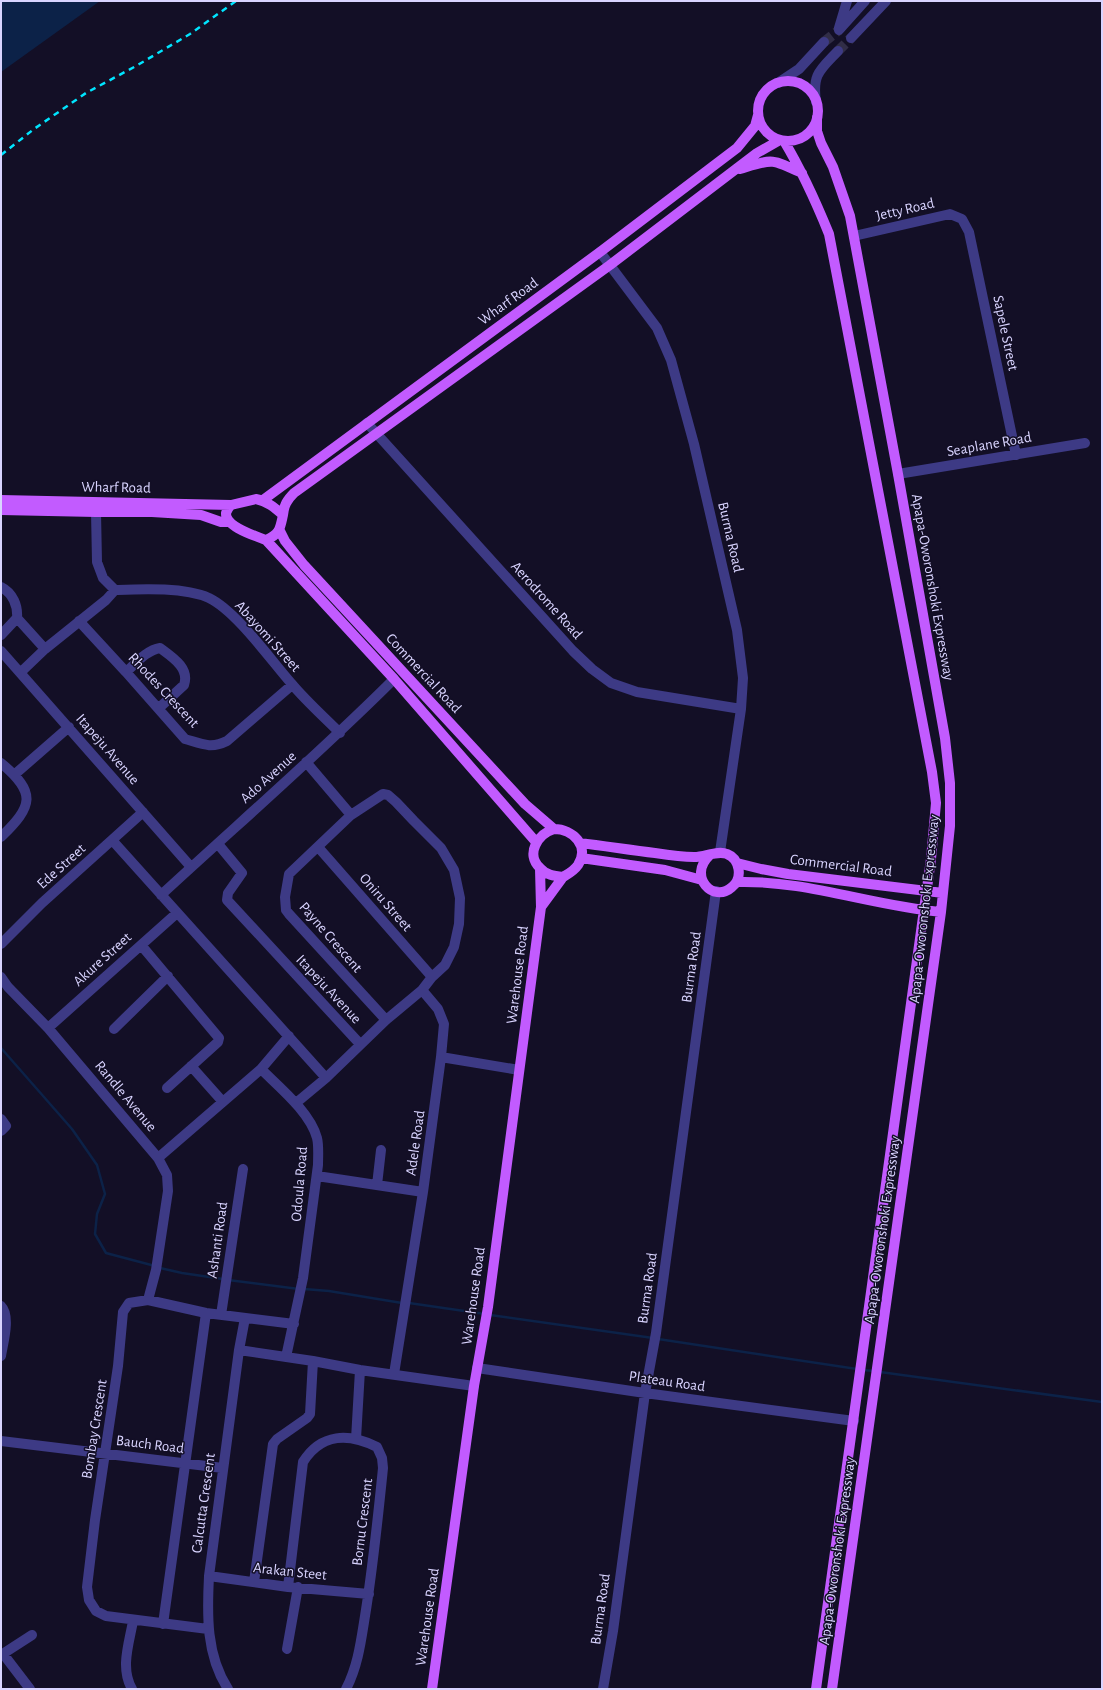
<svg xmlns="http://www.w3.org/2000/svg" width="1103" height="1690" viewBox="0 0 1103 1690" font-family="'Alegreya Sans',sans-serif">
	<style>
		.water { fill: #0c2248 }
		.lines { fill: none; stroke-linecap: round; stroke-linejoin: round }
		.stream { stroke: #0c2248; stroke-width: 2.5 }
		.minor-tunnel { stroke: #312d47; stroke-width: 10; stroke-dasharray: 10 5; stroke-linecap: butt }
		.minor { stroke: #3d3a85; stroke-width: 10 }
		.major { stroke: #c25bff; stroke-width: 10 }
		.rail { stroke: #00e5ff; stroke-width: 2.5; stroke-dasharray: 6 5; stroke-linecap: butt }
		.labels { text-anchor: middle; stroke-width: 3; stroke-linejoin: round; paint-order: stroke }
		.street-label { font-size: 15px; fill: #d9d4ff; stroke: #130f26 }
	</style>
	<rect width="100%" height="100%" fill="#130f26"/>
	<!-- water -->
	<path class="water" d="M1 1H100L1 72Z"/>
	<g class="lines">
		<!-- stream -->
		<path class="stream" d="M1 1048 72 1129 97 1165 105 1194 97 1214 95 1234 106 1253 155 1266
			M160 1268 182 1273 223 1279
			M228 1280 299 1289
			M304 1289 329 1291 402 1303
			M409 1303 485 1314
			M490 1315 653 1338
			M658 1339 857 1369
			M862 1370 875 1371
			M880 1372 1102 1402"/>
		<!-- minor-tunnel -->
		<path class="minor-tunnel" d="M824 42 839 30
			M838 51 851 38"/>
		<!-- minor -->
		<path class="minor" d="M839 28 847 1
			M839 30 865 1
			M851 38 886 1
			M778 83 799 69 824 42
			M816 102C812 74 820 70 838 51
			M854 236 950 214 962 219 969 232 1016 455
			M600 252 657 328 671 360 694 444 737 630 743 678 741 709 720 852
			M367 423 573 651 592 669 611 683 637 692 741 709
			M898 474 1085 443
			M96 512 97 562 103 578 115 590
			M1 587C13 593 18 606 17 618L45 649
			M79 621 126 672 185 739C202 744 211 749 227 741L292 685
			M1 635 17 618
			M1 651 191 867
			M21 672 45 649 106 600 115 590C142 589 184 587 209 598 236 611 270 659 291 683 306 701 324 717 340 733
			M126 672C136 663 147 650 160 648 172 657 190 668 184 685L159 708
			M306 762 351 815
			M1 763C37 793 33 806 1 837
			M14 775 69 727
			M112 840 326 1078
			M218 844 242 873 228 893 227 900 360 1044
			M318 847 432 977
			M161 895C239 823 319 754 394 679
			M1 944 42 903 143 812
			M141 945 219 1038 218 1042 167 1088
			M1 977 8 987 48 1028 158 1158 167 1175 168 1191 156 1270 148 1300
			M48 1028 177 913
			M114 1029 168 976
			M441 1057 519 1070
			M191 1066 223 1102
			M261 1069C279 1087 310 1112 317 1138 319 1146 318 1157 318 1165L303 1278 286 1357
			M296 1103 326 1078 386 1020 422 990 432 977 445 965 454 947 459 924 460 898 454 870 441 848 414 821 396 802 388 795 383 794 351 815 289 874 285 897 286 910 289 914 386 1020
			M1 1119 6 1126 1 1131
			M158 1158 261 1069 289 1036
			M317 1176 423 1192
			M377 1185 381 1150
			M1 1306C11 1316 3 1343 1 1356
			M221 1315 243 1169
			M239 1350 313 1361 360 1370 474 1386
			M477 1368 645 1393 854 1421
			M394 1374 423 1192 441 1057 444 1024 438 1009 422 990
			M356 1439 360 1370
			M1 1441 223 1468
			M209 1576 288 1587 369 1594
			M254 1582 273 1444 277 1439 307 1418 310 1414 313 1361
			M288 1587 303 1462C321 1433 349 1433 377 1447L382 1458 383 1468C378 1517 373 1567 365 1616 361 1641 358 1666 346 1689
			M163 1624 206 1313
			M208 1629 106 1616 96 1611 89 1600 87 1587 95 1520 118 1366 123 1312 129 1303 148 1300 206 1313 294 1324
			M287 1649 298 1587
			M1 1655 32 1635
			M4 1655 30 1689
			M132 1689C120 1668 129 1644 133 1621
			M228 1689C206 1655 207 1615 209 1576L239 1350 245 1318
			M603 1689 613 1631 645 1393 656 1333 716 891"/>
		<!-- major -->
		<path class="major" d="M758 111a30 30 0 1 1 60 0a30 30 0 1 1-60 0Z
			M817 117V131L821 143 833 167 850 216 898 474 945 738 950 783V826L941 912 832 1689
			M784 141C802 171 816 202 829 234L932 772 936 803 931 859 816 1689
			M740 169C773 159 770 158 802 173
			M256 499C267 501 275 508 283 515 280 529 280 534 266 540 256 536 225 527 226 513 227 510 229 507 231 505Z
			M1 500 231 505
			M263 500 600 252 737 148 755 126 758 115
			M1 510 96 512H152L201 515 221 522H229
			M283 515C284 505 287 500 294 493L610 265 757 153 780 140
			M280 531 285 541 304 565 525 804 554 829
			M266 540 394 679 536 842
			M554 829C573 829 590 846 578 865 574 871 568 874 563 877 554 876 546 875 540 868 525 854 538 834 554 829Z
			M580 843C605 846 630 850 655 853 668 855 681 857 694 857 705 857 718 850 727 854 740 859 743 878 732 887 713 904 688 876 709 856
			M581 858 665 870 702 880
			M737 863 761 869 788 874 943 893
			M737 882C806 880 872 906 941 912
			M541 907 563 877
			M432 1689 474 1386 488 1307 541 907 540 869"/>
		<!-- rail -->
		<path class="rail" d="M1 155 34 129 86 93 136 66 190 34 236 1"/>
	</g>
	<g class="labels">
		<!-- street labels -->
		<g class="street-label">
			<text transform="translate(905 209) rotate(-13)" y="5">Jetty Road</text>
			<text transform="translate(508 301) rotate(-36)" y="5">Wharf Road</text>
			<text transform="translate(1006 333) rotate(78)" y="5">Sapele Street</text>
			<text transform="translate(989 444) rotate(-10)" y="5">Seaplane Road</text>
			<text transform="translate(116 487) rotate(1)" y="5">Wharf Road</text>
			<text transform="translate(731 537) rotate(77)" y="5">Burma Road</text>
			<text transform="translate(933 587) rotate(80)" y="5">Apapa-Oworonshoki Expressway</text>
			<text transform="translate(547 600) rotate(48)" y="5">Aerodrome Road</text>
			<text transform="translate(268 636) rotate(48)" y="5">Abayomi Street</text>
			<text transform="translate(424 673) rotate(47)" y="5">Commercial Road</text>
			<text transform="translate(164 690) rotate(47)" y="5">Rhodes Crescent</text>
			<text transform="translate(108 749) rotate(49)" y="5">Itapeju Avenue</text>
			<text transform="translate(268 777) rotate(-42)" y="5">Ado Avenue</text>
			<text transform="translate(841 865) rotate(7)" y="5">Commercial Road</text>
			<text transform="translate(61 866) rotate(-42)" y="5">Ede Street</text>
			<text transform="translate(386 902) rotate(49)" y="5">Oniru Street</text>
			<text transform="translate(924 909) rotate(-84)" y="5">Apapa-Oworonshoki Expressway</text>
			<text transform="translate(331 937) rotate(49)" y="5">Payne Crescent</text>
			<text transform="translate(102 959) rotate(-42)" y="5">Akure Street</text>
			<text transform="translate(691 967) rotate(-82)" y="5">Burma Road</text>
			<text transform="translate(517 975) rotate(-83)" y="5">Warehouse Road</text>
			<text transform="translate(329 989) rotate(47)" y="5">Itapeju Avenue</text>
			<text transform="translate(126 1096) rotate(50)" y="5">Randle Avenue</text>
			<text transform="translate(415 1143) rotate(-82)" y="5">Adele Road</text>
			<text transform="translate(299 1184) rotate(-85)" y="5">Odoula Road</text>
			<text transform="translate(882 1230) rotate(-82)" y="5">Apapa-Oworonshoki Expressway</text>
			<text transform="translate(217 1240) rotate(-82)" y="5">Ashanti Road</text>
			<text transform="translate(647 1288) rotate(-82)" y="5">Burma Road</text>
			<text transform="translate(473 1296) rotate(-82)" y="5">Warehouse Road</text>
			<text transform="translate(667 1381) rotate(8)" y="5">Plateau Road</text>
			<text transform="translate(94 1429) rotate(-81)" y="5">Bombay Crescent</text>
			<text transform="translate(150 1444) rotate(7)" y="5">Bauch Road</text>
			<text transform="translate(203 1503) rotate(-82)" y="5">Calcutta Crescent</text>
			<text transform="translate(362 1522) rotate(-83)" y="5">Bornu Crescent</text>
			<text transform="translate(837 1551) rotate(-82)" y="5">Apapa-Oworonshoki Expressway</text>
			<text transform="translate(290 1571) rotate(6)" y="5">Arakan Steet</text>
			<text transform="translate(600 1609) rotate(-82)" y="5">Burma Road</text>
			<text transform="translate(427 1617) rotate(-82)" y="5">Warehouse Road</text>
		</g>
	</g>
	<!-- border -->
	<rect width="1103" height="1690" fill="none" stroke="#d9d4ff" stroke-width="4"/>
</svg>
